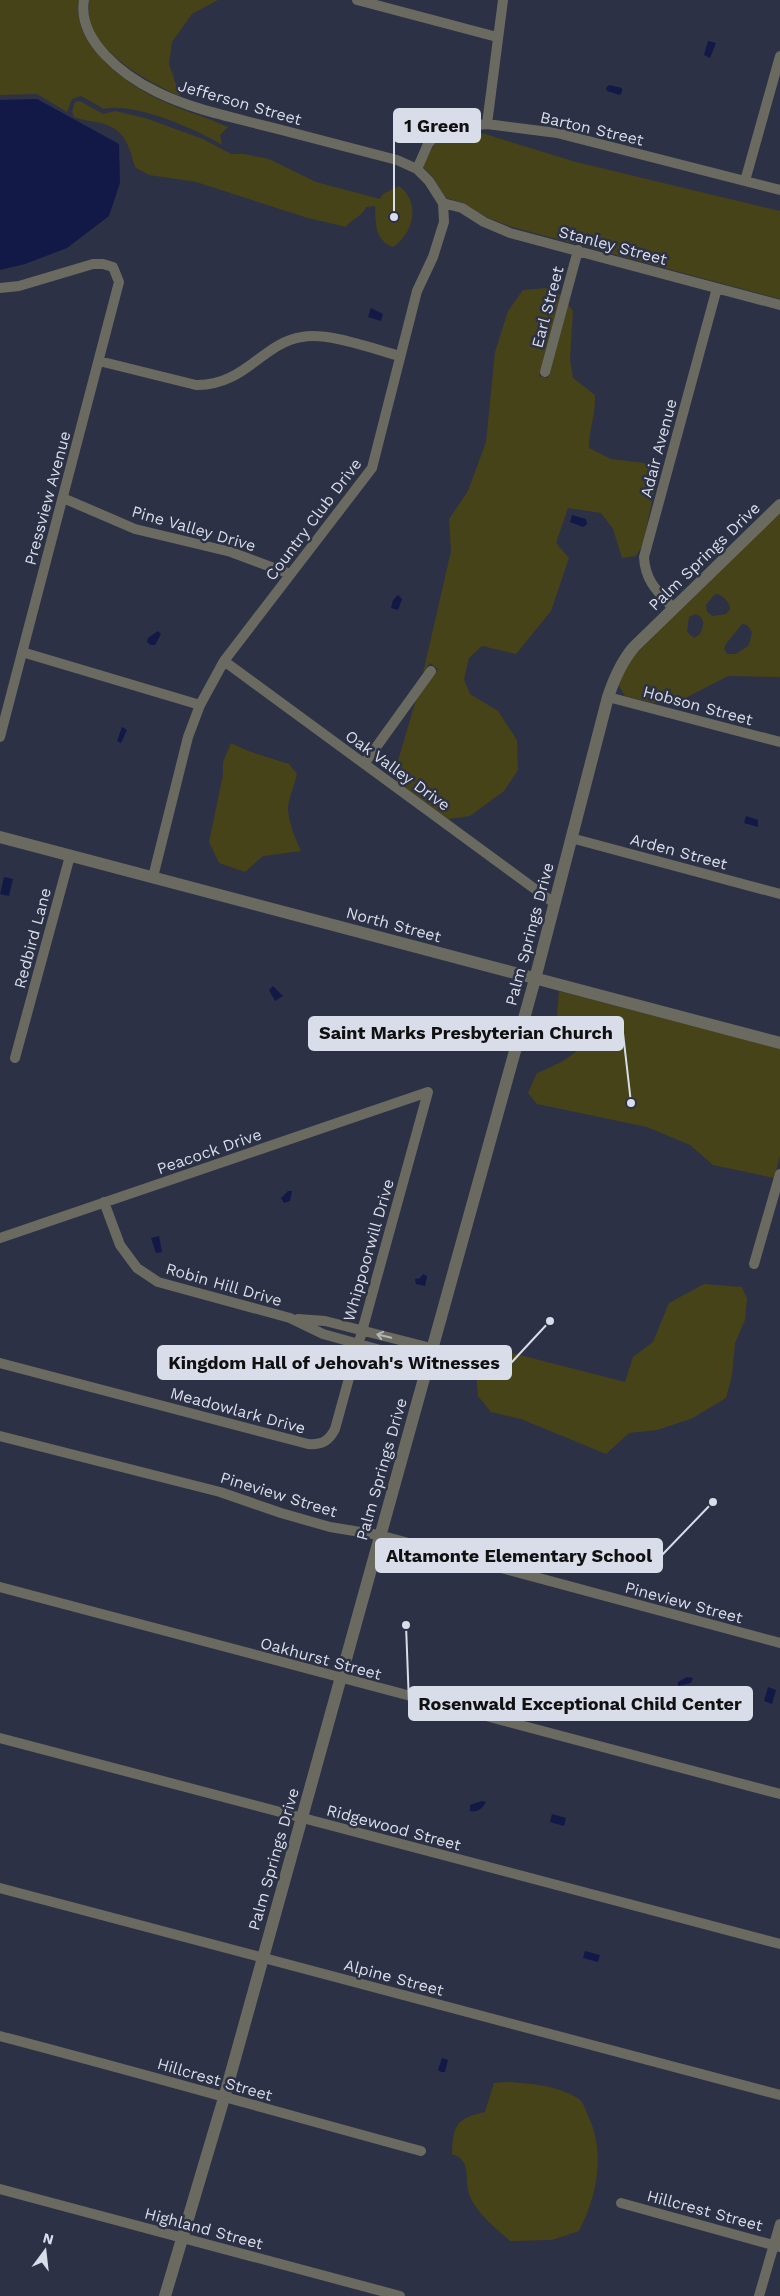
<svg xmlns="http://www.w3.org/2000/svg" width="780" height="2296" viewBox="0 0 780 2296" font-family="'Work Sans',sans-serif">
	<style>
		.green { fill: #474318; fill-rule: evenodd }
		.water { fill: #121946 }
		.lines { fill: none; stroke-linecap: round; stroke-linejoin: round }
		.minor { stroke: #6b6a60; stroke-width: 10 }
		.tertiary { stroke: #6b6a60; stroke-width: 12 }
		.oneway { stroke: #b2b5ba }
		.labels { text-anchor: middle; stroke-width: 5; stroke-linejoin: round; paint-order: stroke }
		.street-label { font-size: 16px; fill: #d9ddea; stroke: #2c3145 }
		.leader { fill: none; stroke: #d9ddea; stroke-width: 2 }
		.callout-dot { fill: #d9ddea; stroke: #2c3145; stroke-width: 2 }
		.callout { fill: #d9ddea; stroke: #d9ddea; stroke-width: 2 }
		.callout-label { font-size: 18px; text-anchor: middle; font-weight: bold; fill: #111 }
	</style>
	<rect width="100%" height="100%" fill="#2c3145"/>
	<!-- green -->
	<path class="green" d="M0 0H79C71 42 119 79 154 97 177 109 203 116 228 127L220 135 222 145C196 129 134 102 104 109L81 96 72 99 67 112 37 94 0 95Z
		M89 0H218L192 14 172 42 169 64 180 96C150 83 97 54 89 20 88 14 89 6 89 0Z
		M80 101 103 114 115 111 145 118 203 139 231 154H244L269 159 316 182 380 199 383 194 399 186C421 202 414 233 393 247 374 240 376 223 375 206L366 207C361 218 352 218 346 227L308 218 196 182 149 175 135 167C129 146 125 129 101 123 92 121 82 120 74 117L72 112 75 102Z
		M456 131H475L576 162 780 211V299L512 227 486 217 463 203 446 198 433 177 423 167C431 150 436 134 456 131Z
		M546 288 561 295 539 376 548 378 568 304 573 311 570 359 573 378 595 395C596 414 589 429 589 448L611 459 644 463 658 473 643 544 636 556 622 558 613 529 601 513 568 508 556 543 569 558 551 611 516 654 482 646 469 658 464 679 470 694 498 711 517 740 518 770 504 791 470 816 448 819 397 782 394 774 416 700 438 669 430 663 423 673 451 551 449 519 468 491 486 442 495 352 508 311 523 290Z
		M780 512V677L728 676 674 704 653 703 625 696 618 684 629 661ZM715 594C722 594 730 602 730 609L726 614 713 616 707 612 706 605ZM695 614C706 618 704 625 700 634L694 638 687 632 689 617ZM742 624 747 625 752 632 749 645 736 654H727L724 649 726 644Z
		M231 743 248 751 289 764 297 774C295 784 288 801 288 809 289 824 295 837 301 851L263 856 245 872 219 863 209 842 223 775V762Z
		M559 991 780 1049V1156L774 1178 713 1165 690 1145 647 1127 537 1104 528 1093 537 1073C557 1065 574 1057 587 1040L579 1031 557 1017Z
		M704 1284 742 1287 747 1299 745 1320 735 1343 732 1376 726 1398 693 1418 657 1430 629 1433 606 1454 521 1419 491 1412 478 1396 476 1374 484 1350 512 1353 625 1382 633 1357 653 1342 669 1303Z
		M508 2082C533 2084 557 2085 579 2099 583 2102 586 2110 588 2116 606 2152 597 2197 579 2231L552 2240 510 2241C495 2227 473 2211 468 2190 465 2176 471 2160 452 2154 453 2126 456 2118 485 2112L494 2083Z"/>
	<!-- water -->
	<path class="water" d="M708 41 716 43 710 58 704 55Z
		M609 85 622 88V92L620 95 607 91 606 88Z
		M37 99 119 144 120 183 109 216 67 248 25 264 0 270V100Z
		M371 308 383 314 381 321 368 317Z
		M572 515 586 519 587 524 583 527 570 522Z
		M398 595 402 599 398 610 391 608 393 600Z
		M158 631 161 634 155 645H151L147 642 148 638Z
		M122 727 127 730 121 743 117 741Z
		M746 816 758 820V827L744 823Z
		M4 877 13 879 9 896 0 894Z
		M273 986 283 996 275 1001 269 990Z
		M288 1191H292L290 1201 284 1203 281 1198Z
		M159 1236 162 1252 156 1253 151 1238Z
		M423 1274 427 1276 425 1286 416 1284 415 1279 420 1278Z
		M687 1677 693 1678 691 1683 678 1686V1682Z
		M768 1687 776 1690 772 1704 764 1701Z
		M482 1801 486 1802C483 1808 477 1813 470 1811V1805Z
		M552 1814 566 1818 564 1826 550 1822Z
		M585 1951 600 1955 598 1962 583 1958Z
		M442 2058 448 2060 445 2072H441L438 2070Z"/>
	<g class="lines">
		<!-- minor -->
		<path class="minor" d="M84 0C77 41 124 76 157 92 187 107 222 115 254 123 302 135 350 148 397 160L417 169 429 181 443 203 444 222 433 257 417 291 372 468 224 661 200 705 188 737 153 877
			M357 0 497 37
			M487 124 503 0
			M417 169 428 144 442 128 487 124 557 133 780 190
			M745 181 780 56
			M443 203 462 208 484 222 510 233 780 305
			M0 288 19 286 93 264H103L113 267 119 282 0 737
			M99 361 196 385C245 386 262 343 302 337 329 332 373 349 400 356
			M545 372 578 250
			M63 498 135 529 231 552 290 574
			M673 608C658 592 645 581 644 557L717 288
			M22 652 200 705
			M224 661 554 903
			M608 697 780 742
			M364 764 431 671
			M571 838 780 894
			M15 1058 70 856
			M104 1202 120 1245 137 1268 158 1282 290 1318 323 1334 427 1363
			M0 1238 428 1092
			M754 1264 780 1174
			M298 1319 325 1321 431 1348
			M0 1363 308 1444C322 1445 329 1441 335 1429L428 1092
			M0 1436 220 1492 281 1513 330 1527 379 1535 780 1643
			M0 1587 780 1794
			M0 1738 780 1944
			M0 1888 780 2095
			M0 2036C141 2073 281 2113 421 2151
			M0 2189 400 2296
			M621 2203 780 2247
			M759 2296 780 2224"/>
		<!-- tertiary -->
		<path class="tertiary" d="M0 837 780 1043
			M165 2296 224 2098 535 979 608 697C614 679 621 662 634 647L780 505"/>
	</g>
	<!-- one-way arrows -->
	<defs><path id="oneway-shaft" d="M-6 0H5M1.5-3L5.5 0L1.5 3" fill="none" stroke-width="1.6" stroke-linecap="round" stroke-linejoin="round" transform="scale(1.25)"/></defs>
	<use class="oneway" href="#oneway-shaft" transform="translate(384 1336) rotate(-166)"/>
	<g class="labels">
		<!-- street labels -->
		<g class="street-label">
			<text transform="translate(240 102) rotate(16)" y="6">Jefferson Street</text>
			<text transform="translate(592 128) rotate(13)" y="6">Barton Street</text>
			<text transform="translate(613 245) rotate(15)" y="6">Stanley Street</text>
			<text transform="translate(547 307) rotate(-75)" y="6">Earl Street</text>
			<text transform="translate(658 448) rotate(-75)" y="6">Adair Avenue</text>
			<text transform="translate(47 498) rotate(-75)" y="6">Pressview Avenue</text>
			<text transform="translate(313 519) rotate(-53)" y="6">Country Club Drive</text>
			<text transform="translate(194 528) rotate(16)" y="6">Pine Valley Drive</text>
			<text transform="translate(704 556) rotate(-44)" y="6">Palm Springs Drive</text>
			<text transform="translate(698 705) rotate(15)" y="6">Hobson Street</text>
			<text transform="translate(398 770) rotate(36)" y="6">Oak Valley Drive</text>
			<text transform="translate(679 851) rotate(15)" y="6">Arden Street</text>
			<text transform="translate(394 924) rotate(15)" y="6">North Street</text>
			<text transform="translate(529 934) rotate(-75)" y="6">Palm Springs Drive</text>
			<text transform="translate(32 938) rotate(-75)" y="6">Redbird Lane</text>
			<text transform="translate(209 1151) rotate(-19)" y="6">Peacock Drive</text>
			<text transform="translate(368 1250) rotate(-74)" y="6">Whippoorwill Drive</text>
			<text transform="translate(224 1284) rotate(16)" y="6">Robin Hill Drive</text>
			<text transform="translate(238 1410) rotate(15)" y="6">Meadowlark Drive</text>
			<text transform="translate(381 1469) rotate(-74)" y="6">Palm Springs Drive</text>
			<text transform="translate(279 1494) rotate(17)" y="6">Pineview Street</text>
			<text transform="translate(684 1602) rotate(15)" y="6">Pineview Street</text>
			<text transform="translate(321 1658) rotate(15)" y="6">Oakhurst Street</text>
			<text transform="translate(394 1827) rotate(15)" y="6">Ridgewood Street</text>
			<text transform="translate(273 1859) rotate(-74)" y="6">Palm Springs Drive</text>
			<text transform="translate(394 1977) rotate(15)" y="6">Alpine Street</text>
			<text transform="translate(215 2079) rotate(16)" y="6">Hillcrest Street</text>
			<text transform="translate(705 2210) rotate(15)" y="6">Hillcrest Street</text>
			<text transform="translate(204 2228) rotate(15)" y="6">Highland Street</text>
		</g>
	</g>
	<!-- callouts -->
	<path class="leader" d="M394 217L394 125M631 1103L623 1033M550 1321L511 1363M713 1502L662 1555M406 1625L409 1703"/>
	<g class="callout-dot">
		<circle cx="394" cy="217" r="5"/>
		<circle cx="631" cy="1103" r="5"/>
		<circle cx="550" cy="1321" r="5"/>
		<circle cx="713" cy="1502" r="5"/>
		<circle cx="406" cy="1625" r="5"/>
	</g>
	<g class="callout">
		<rect x="394" y="109" width="86" height="33" rx="5"/>
		<rect x="309" y="1017" width="314" height="33" rx="5"/>
		<rect x="158" y="1346" width="353" height="33" rx="5"/>
		<rect x="376" y="1539" width="286" height="33" rx="5"/>
		<rect x="409" y="1687" width="343" height="33" rx="5"/>
	</g>
	<g class="callout-label">
		<text x="437" y="132">1 Green</text>
		<text x="466" y="1039">Saint Marks Presbyterian Church</text>
		<text x="334" y="1369">Kingdom Hall of Jehovah's Witnesses</text>
		<text x="519" y="1562">Altamonte Elementary School</text>
		<text x="580" y="1710">Rosenwald Exceptional Child Center</text>
	</g>
	<!-- north arrow -->
	<g transform="translate(45 2251) rotate(15)" stroke="#2c3145" stroke-width="4" paint-order="stroke">
	<path d="M0-4L9 19L0 12L-9 19Z" fill="#d9ddea"/>
	<text y="-8" font-size="14" font-weight="bold" text-anchor="middle" fill="#d9ddea">N</text>
	</g>
</svg>
